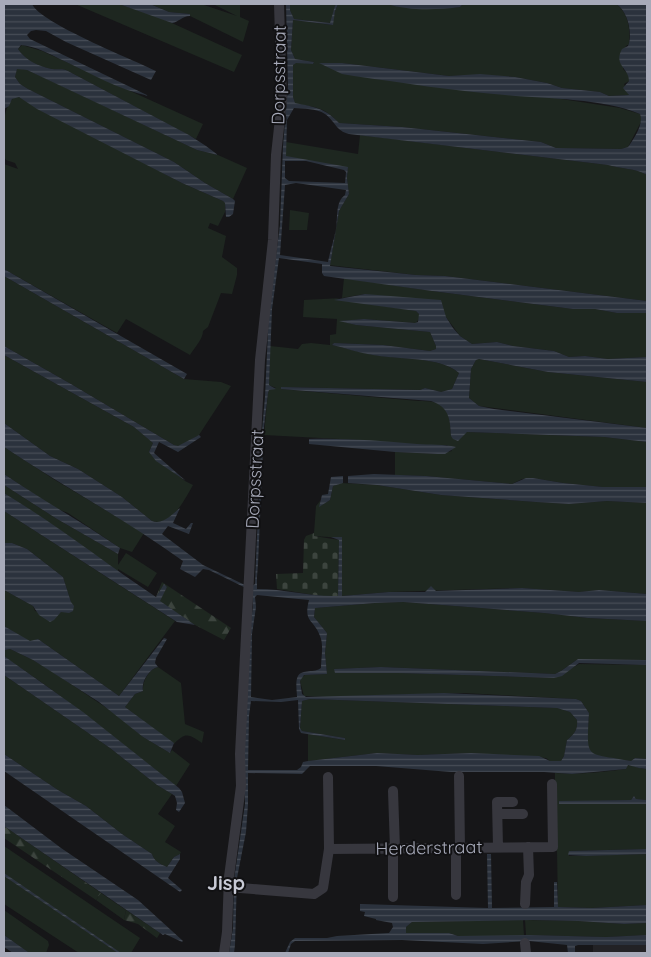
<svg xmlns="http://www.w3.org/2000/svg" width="651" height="957" viewBox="0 0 651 957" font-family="Quicksand,sans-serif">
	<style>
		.built { fill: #222225 }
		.grass { fill: #1e2720 }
		.forest { fill: url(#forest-firs) }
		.cemetery { fill: url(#cemetery-stones) }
		.water { fill: url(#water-rules); fill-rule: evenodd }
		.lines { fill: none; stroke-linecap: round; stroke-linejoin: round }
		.minor { stroke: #37373e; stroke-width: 10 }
		.labels { text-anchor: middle; stroke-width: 4; stroke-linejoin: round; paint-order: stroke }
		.street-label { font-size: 18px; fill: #a7aab9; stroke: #111113 }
		.quarter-label { font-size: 20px; font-weight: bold; fill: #c8cad5; stroke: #111113 }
	</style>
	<defs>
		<pattern id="forest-firs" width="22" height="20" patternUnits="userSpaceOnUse" patternTransform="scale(1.25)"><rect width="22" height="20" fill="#1e2720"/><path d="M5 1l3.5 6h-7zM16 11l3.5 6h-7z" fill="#3c443e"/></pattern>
		<pattern id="cemetery-stones" width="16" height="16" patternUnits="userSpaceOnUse" patternTransform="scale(1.25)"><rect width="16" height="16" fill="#1e2720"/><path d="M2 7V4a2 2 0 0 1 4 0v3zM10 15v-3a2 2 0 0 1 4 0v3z" fill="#3c443e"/></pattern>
		<pattern id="water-rules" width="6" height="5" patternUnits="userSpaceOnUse" patternTransform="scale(1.25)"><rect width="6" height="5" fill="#2b323d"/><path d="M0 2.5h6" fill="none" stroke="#474d57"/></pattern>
	</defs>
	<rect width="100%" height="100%" fill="#161618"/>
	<!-- built -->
	<path class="built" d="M593 945H647V953H593Z"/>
	<!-- grass -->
	<path class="grass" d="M75 4H119L161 18 242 55 234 72Z
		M150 4H201L237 16 213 4H240V17L249 21 243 42 190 16V14L169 12Z
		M290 4H336L331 23 294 19 290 10Z
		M338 4C354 4 370 2 386 4 411 6 435 10 460 7L463 4H616C627 11 631 29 629 41 629 48 628 42 625 48 623 53 624 63 623 69L629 75V81L624 84 629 95 609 96 600 92 562 88 547 83 515 77 480 75 449 76 342 63 333 64 620 108 640 114 642 120 628 147 621 149 556 148 541 142 402 127 339 123C324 107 316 107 295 104L293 97V65L296 62 313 64 314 62 295 59 291 50 293 20 332 25 335 11Z
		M22 45 42 51 203 124 196 139 68 71C62 68 58 70 52 69 39 67 25 60 18 49Z
		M17 68 27 70 43 77 197 150 218 155 247 168 233 199 205 183 174 162 28 89 20 84 15 77Z
		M15 97H19L182 183 223 201 225 203V212L218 226 210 223 208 228 226 236 222 257 237 268V275L232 294 221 293 208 327 203 331C203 339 195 347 190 355L126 319 117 333 4 269V164L18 169 15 163 6 160 4 157C4 140 0 107 15 97Z
		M360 135 608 165C621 169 635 168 647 175V301L445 276 416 275 328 265H330L339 211 349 194 347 178 348 168 285 157 286 142 358 154Z
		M290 210 309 213 307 230H289Z
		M4 276 184 379 221 382 231 386 199 435 178 447 174 445 71 384 4 346Z
		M344 278 432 291 573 309H595L617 313H647V357L608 359 585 356 569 357 554 351 513 346 497 342 472 344 460 336 446 317 365 294 336 299 416 311 419 314V319L416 323 364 319 342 321 356 325 430 332 436 346V349L430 351 383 345 334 343 332 345C346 348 361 353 375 355 400 360 439 356 459 373L452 389 441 392 425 388 420 390 282 387 281 389 419 401C447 400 450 411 451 436L462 435 467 432 604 437 647 442V487H603L563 483 533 478 522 479 512 484 426 476 395 475V452L438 454 452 451 447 445 434 446 358 440 264 435 268 393 269 390 276 388 269 385 270 346 298 349 302 344 311 343 330 345V335L336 334 337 319 303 317 304 300 342 298Z
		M4 355 134 427 151 441 153 443 149 452 185 481 193 485C185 499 171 528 152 521L122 497 78 469 50 456 4 423Z
		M479 359 548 372 647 382V428L479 406 469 398 471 369 476 360Z
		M4 447 55 480 144 533 132 552 120 548 68 513 55 508 4 474Z
		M341 483 377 485 441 495 536 502 569 504 607 501 647 503V594L599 590 579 592 522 588 389 592 342 596V538L314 536V533L316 506 320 501V506L330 500 333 486Z
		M4 485 57 519 118 554V565L126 553 157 573 148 587 118 569V572L60 530 4 493Z
		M4 511 175 621 119 696 38 639 30 642 4 626V590L33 606 35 611 56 616 61 612 66 611 71 602 63 577 27 549 12 543H4Z
		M403 602 544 613 588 618 647 621V660L578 659 561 671 555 674 381 667 334 669 370 672 554 678 579 664 647 665V759L635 758 631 761 596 756 589 750 587 740 589 713 581 701 576 699 463 693 328 697 304 696 300 681 302 677 305 675 327 674 325 653 327 633 314 617 315 608 375 603Z
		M10 649 33 660 53 672 117 715 143 737 170 753 172 750 190 764 176 786C120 742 65 697 6 658L4 656V650Z
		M158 667 181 683 185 724 204 732 202 743C188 734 186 732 174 744L125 707 135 694 143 691C142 682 149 669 158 667Z
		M4 675 110 748 157 785 172 794 158 814 175 826 165 842 181 852 180 854 174 857 167 867C160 864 154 861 152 854L122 834 86 806 58 790 4 754Z
		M310 699 557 708 570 712 577 720C578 730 574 734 567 740L564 756 561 761H550L546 758 471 753 418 755 377 753 308 761V734L344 740 345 738 302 731 300 728 302 701Z
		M627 765C633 765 640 769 647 769V800L636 799 634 796 631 800 559 802V804H647V849L569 851V856L647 854V905L592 908 558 907 557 851 555 850V773C578 775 602 772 626 769Z
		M4 846 140 938 131 953H79L4 904Z
		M101 893 126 910 124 920 96 900Z
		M4 910 48 941 49 945 46 953H29L4 935Z
		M523 920 524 936H458L449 933H406V927L412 922Z
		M525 920 578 921 624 924 647 923V935L606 937 526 935Z"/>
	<!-- forest -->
	<path class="forest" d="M162 582 231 628 224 640 195 625 159 601 167 587 164 585 156 597Z
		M4 826 101 893 96 900 4 838Z
		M126 910 160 933 157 938 138 924 124 920Z"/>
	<!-- cemetery -->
	<path class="cemetery" d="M314 533V536L339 540 338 596 327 597 277 589 276 574 303 573 304 540 306 536Z"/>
	<!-- water -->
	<path class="water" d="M4 4H32C40 23 134 60 156 71L151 80 66 42 46 31 36 30 31 31 27 35 30 39 149 96C119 90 90 73 62 60 50 54 35 46 21 45L18 49C25 60 40 67 52 69 58 70 62 68 68 71L189 135 206 146 218 155 197 150 27 70 17 69 15 77 20 84 28 89 174 162 205 183 233 199 235 201 233 214 229 217H226L225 203 223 201 182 183 37 109 19 97 12 99 9 106 4 109Z
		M119 4H150L169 12 190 14V16C182 16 179 22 172 23Z
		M286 4H290V10L294 19 330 23 335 6 336 4H338L335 11 333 25 293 20 291 50 295 59 314 62 313 64 296 63 293 65V97L295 103C315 107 325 108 339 123L402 127 541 142 556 148 621 149 628 147C634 139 644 124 640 114 602 98 546 99 505 95 454 91 404 83 354 76L342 74 319 63H342L449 76 480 74 515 77 547 83 562 88 600 92 609 96 629 95 623 88 629 81C629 67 613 66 622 49L628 46C633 34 628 11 616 4H647V175C635 168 621 169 608 165L349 134C336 131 335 121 325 114 316 108 304 109 294 108L287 120 286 156 348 167 347 178 349 194 339 211 330 266 416 275 445 276 647 301V313H617L595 309H573L432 291 324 276 322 273V264L279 258 272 309 269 385 276 389 269 390 268 393 264 427 258 564 257 577V589C285 589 311 597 338 596L339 540 331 537H342V596L389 592H425L431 586 436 591 522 588 579 592 599 590 647 594V621L588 618 544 613 403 602 375 603 315 608 314 617 327 633 325 653 327 674 304 675 300 681 302 694 306 697 444 693 576 699 581 701 589 713C586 762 586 752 631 761L635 758 647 759V769L639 768 628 765 626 769 572 774 544 772H451L376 766H310L302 774 248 773V804L246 832 237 878 235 945 234 953H229L233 928 234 880 245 804 244 752 249 632 253 607 252 591 209 570 203 569 195 577 180 569 183 561C126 520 63 486 4 447V423L50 456 78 469 122 497 152 521C163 525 171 515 180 508L173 523 186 529 191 523H193L189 534 168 526 162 534 203 565 245 585 251 587 255 584 261 441 265 397 269 310 280 225 283 146 288 87ZM285 161H306L344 170 346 172 345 183 289 181 285 178ZM296 183 346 190 345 195C335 202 338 218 336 229 334 240 330 251 328 262L280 255 285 185ZM257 595 309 600C303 623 314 619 320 636 324 645 321 658 321 668 315 673 302 669 298 676 295 681 297 692 297 697L272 700 251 697 252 634 256 607 255 597ZM310 699 557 708 570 712 577 720C578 730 574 734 567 740L564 756 561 761H550L539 756 471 753 418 755 377 753 308 761 303 762 301 767 297 770H248L249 716 251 701 281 702 298 700 299 729 301 733 345 740V738L302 731 300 728 302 701Z
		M387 4H463L460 7C437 10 409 11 387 4Z
		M4 269 187 374 184 379 4 276Z
		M365 294 441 300 446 317 453 328 460 336 472 344 497 342 513 346 554 351 569 357 585 356 608 359 647 357V382L548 372 479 359 476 360 471 369 469 398 479 406 494 409 647 428V442L604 437 467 432 458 441 453 439 451 436C450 418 449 407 431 401L281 389V387L420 390 425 388 441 392 452 389 459 373C440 356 398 360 373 355 359 353 346 348 332 345L334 343 383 345 430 351 436 349V346L430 332 356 325 339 321 364 319 415 323 418 322 419 314 416 311 334 300Z
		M4 346 71 384 174 445 178 446 199 435 201 437 178 452 159 442 154 453 186 481 156 461 149 452 153 443 134 427 4 355Z
		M309 439C345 438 381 441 417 444 430 445 444 444 456 447L445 454H438L395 452 309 444Z
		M4 474C42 500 82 522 120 548L118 554 57 519 4 485Z
		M374 474 426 476 512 484 526 478H533L563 483 603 487H647V503L607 501 569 504 536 502 441 495 377 485 348 483V476Z
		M343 476V483L333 486 330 500 319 507 322 495 328 494 331 477Z
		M4 493C57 525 105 563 156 597L164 584 167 587 160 601 195 625 177 622 4 511Z
		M4 543H12L27 549 63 577 71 602 74 606 73 611 69 613 61 612 54 620 50 622 39 615 33 606 4 590Z
		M4 626 30 641 38 639 119 696 164 638 167 639 156 658 155 663 158 667C149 669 141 682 143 691L135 694 125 707 174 743 170 753 143 737 99 702 33 660 10 649 5 650 4 653Z
		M4 656 83 712 179 788 182 792 185 803 179 812 176 810 177 803 175 796 172 794 157 785 110 748 4 675Z
		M578 659 647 660V665L579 663 562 676 554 678 398 673H335L334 669 381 667 555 674 561 671Z
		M4 754 58 790 86 806 122 834 152 854C154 861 160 864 167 867L174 857 180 854V859L168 878 182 890 180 892 4 771Z
		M634 796 636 799 647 800V804H559V801L631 800Z
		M4 805 61 848 138 900 183 941 182 942 165 934 163 935 4 826Z
		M647 849V854L586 856 568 855 569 851Z
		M487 854H491L492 908 554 907V882H557L558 907 592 908 647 905V923L624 924 578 921 533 920 412 922 406 927V933H449L458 936 529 935 606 937 647 935V945H578L575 946V953H568L567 945 529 941 483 944 402 940 295 941 291 944 288 953H285L290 942 295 938H327L337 936 389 933 393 927 392 923 376 920V919L364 916 365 912 360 911V904L488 908Z
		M4 873 121 953H118L4 876Z
		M4 935 28 952 29 953H13L4 947Z"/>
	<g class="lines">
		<!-- minor -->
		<path class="minor" d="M459 776 460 848
			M498 814H523
			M498 847 497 802H513
			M456 848V895
			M329 849 553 847 552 784
			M228 887 314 894 323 888 329 849 328 777
			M393 897V853L395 849 393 791
			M525 904 526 882 529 875 528 847
			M525 943 526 953
			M224 953 227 932 229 877 241 786 240 754 260 360 273 240 276 155 282 100 279 4"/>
	</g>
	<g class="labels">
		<!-- street labels -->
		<g class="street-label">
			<text transform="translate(279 75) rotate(-89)" y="6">Dorpsstraat</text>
			<text transform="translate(255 479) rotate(-87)" y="6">Dorpsstraat</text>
			<text transform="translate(429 848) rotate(-1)" y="6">Herderstraat</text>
		</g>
		<!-- quarter labels -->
		<g class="quarter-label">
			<text x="226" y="890">Jisp</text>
		</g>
	</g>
	<!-- border -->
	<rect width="651" height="957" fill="none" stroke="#a7aab9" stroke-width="10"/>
</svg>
